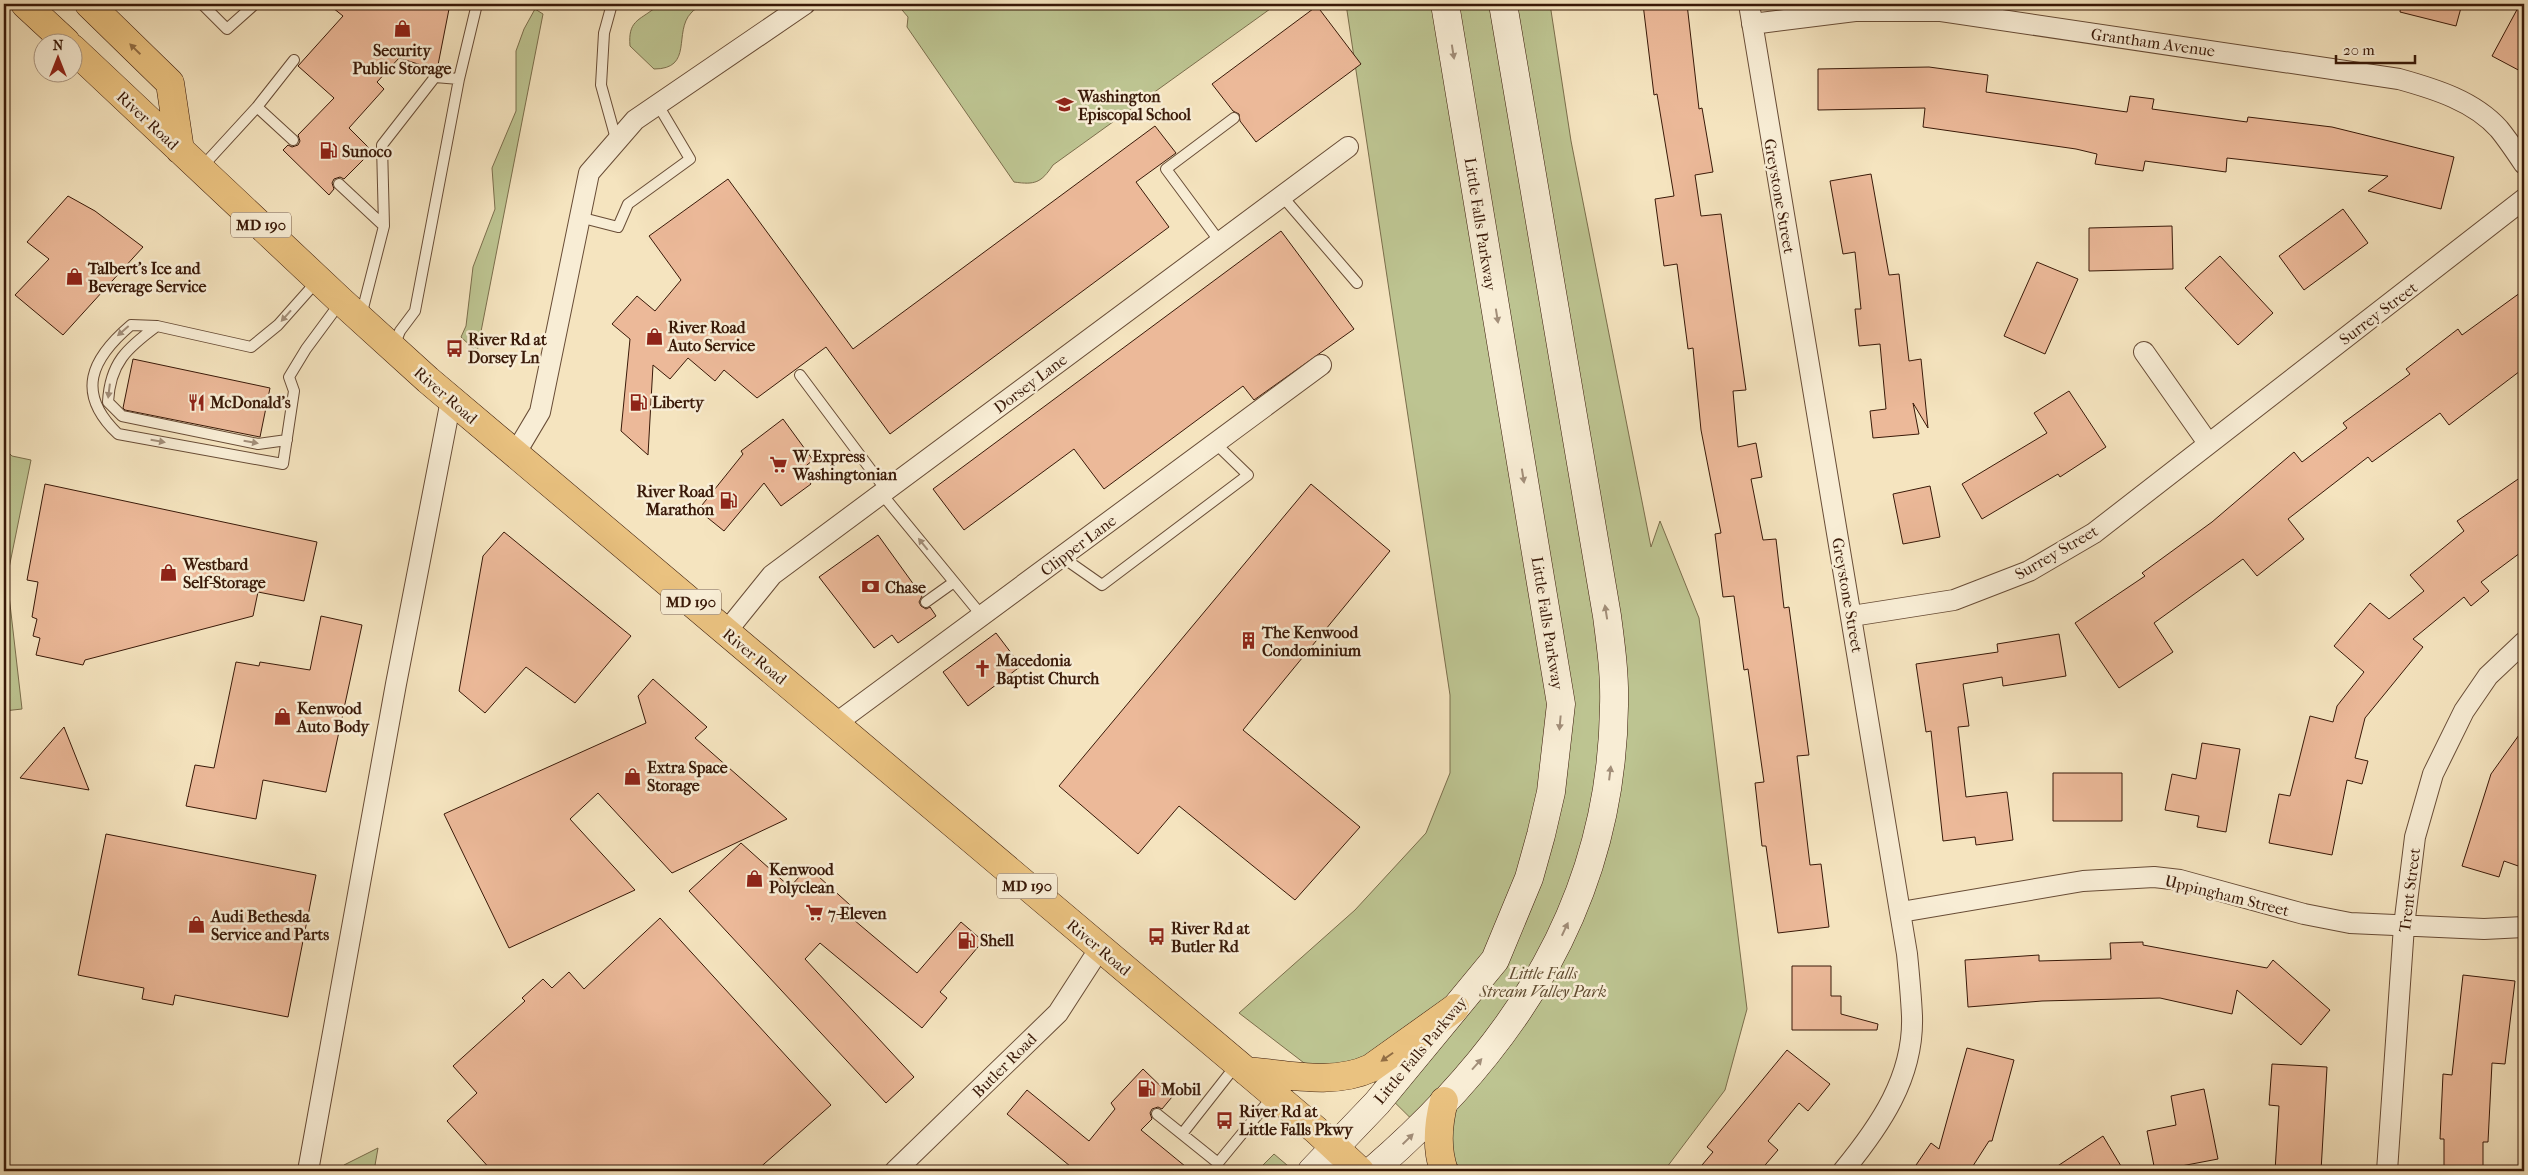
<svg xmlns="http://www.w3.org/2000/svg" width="2528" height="1175" viewBox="0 0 2528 1175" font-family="'IM FELL French Canon',serif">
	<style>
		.green { fill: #bdc491; stroke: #7b6e4c }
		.building { fill: #ecb999; stroke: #391908 }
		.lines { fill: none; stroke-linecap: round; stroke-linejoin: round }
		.lane-casing { stroke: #684c36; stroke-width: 12 }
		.street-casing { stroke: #684c36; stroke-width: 22 }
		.secondary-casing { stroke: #391908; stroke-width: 29 }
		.primary-casing { stroke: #391908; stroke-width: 29 }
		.lane { stroke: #f8edd5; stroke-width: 10 }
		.street { stroke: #f8edd5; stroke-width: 20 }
		.secondary { stroke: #f8edd5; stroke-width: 28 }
		.primary { stroke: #eac280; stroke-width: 28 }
		.oneway { fill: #926e44 }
		.oneway2 { fill: #a28e79 }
		.labels { text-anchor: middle; stroke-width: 5; stroke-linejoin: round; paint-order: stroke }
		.shield { fill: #f8edd5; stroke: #725946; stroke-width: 1 }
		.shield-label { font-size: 15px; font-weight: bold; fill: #391908 }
		.street-label { font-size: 16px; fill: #391908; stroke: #f8edd5 }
		.poi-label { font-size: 16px; font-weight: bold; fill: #391908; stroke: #f8edd5; text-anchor: start }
		.park-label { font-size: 16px; font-style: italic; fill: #614c31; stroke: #f8edd5 }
	</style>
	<rect width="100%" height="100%" fill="#f5e4bf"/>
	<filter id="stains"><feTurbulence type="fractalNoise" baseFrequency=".004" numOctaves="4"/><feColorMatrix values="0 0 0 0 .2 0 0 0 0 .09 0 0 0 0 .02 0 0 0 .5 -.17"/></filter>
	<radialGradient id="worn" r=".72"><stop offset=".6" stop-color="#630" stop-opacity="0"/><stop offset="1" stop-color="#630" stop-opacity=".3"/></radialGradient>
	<!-- green -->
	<path class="green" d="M657 4H704C700 7 694 9 691 13 673 32 694 69 654 69L630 46C628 21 638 21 655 8Z
		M897 4H1277L1053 165C1041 183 1035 185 1014 182L907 27 908 17Z
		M1346 4H1550L1571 141 1651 547 1660 521 1699 618 1747 1009 1725 1090 1664 1171H1464L1361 1069 1308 1066 1239 1013 1355 910 1426 833 1450 773V695Z
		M535 9 543 14 477 352 461 337 466 326 473 267 495 209 492 168 516 111V51L524 29Z
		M4 448 12 456 31 460 7 578 22 709 4 711Z
		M378 1148 374 1171H343L344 1165Z
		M1274 1154 1294 1171H1257Z"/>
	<!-- building -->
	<path class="building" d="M328 4H450L437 70 399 58 377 82 384 89 349 128 372 151 344 179 340 177 334 179 332 183 334 189 329 195 283 150 288 145 292 147 298 145 300 141 298 135 334 98 298 66 343 16Z
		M1643 4H1687L1699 109 1702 108 1713 172 1695 175 1701 216 1721 214 1746 390 1733 391 1738 447 1756 443 1762 477 1751 479 1763 540 1776 539 1784 608 1789 607 1809 755 1797 756 1810 865 1821 864 1829 927 1778 933 1766 846H1762L1755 783 1764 782 1748 669 1744 670 1734 596 1723 597 1715 534 1721 533 1701 430 1693 348 1688 349 1677 264 1664 266 1655 199 1674 196 1657 94 1654 95Z
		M2401 4H2462L2456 26 2400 12Z
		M2520 4H2524V73L2492 56Z
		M1317 6 1361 64 1256 142 1240 121 1239 114 1233 111 1212 84Z
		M1929 67 1988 75 1986 92 2127 112 2130 96 2154 99 2152 109 2247 122 2248 117 2332 127 2454 157 2441 209 2368 191 2388 176 2227 158 2226 172 2145 161 2143 171 2095 164 2097 154 2076 149 1923 127 1925 108 1818 110V69Z
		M1155 126 1176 153 1136 182 1169 227 890 434 826 347 757 398 724 370 715 381 688 358 670 379 653 365 648 455 621 431 630 339 612 324 637 296 655 311 681 280 649 236 728 179 853 349Z
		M1871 174 1889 275 1899 274 1909 361 1921 359 1928 428 1913 403 1919 434 1873 438 1870 411 1886 409 1880 344 1859 346 1855 309H1861L1855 252 1843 254 1830 181Z
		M68 196 95 211 143 247 63 335 15 295 49 259 27 242Z
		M2343 209 2368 243 2304 290 2279 256Z
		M2172 226 2173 269 2089 271V228Z
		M1281 231 1354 329 1254 400 1243 386 1104 489 1074 449 964 530 933 489Z
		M2220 256 2273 313 2238 345 2185 288Z
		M2037 262 2078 279 2045 354 2004 336Z
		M2524 290V368L2449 425 2440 413 2372 462 2368 457 2288 519 2304 539 2257 576 2243 559 2154 623 2173 652 2119 688 2075 623 2145 576 2142 573 2212 522 2294 452 2302 462 2347 428 2343 423 2410 374 2406 369 2458 329 2462 335Z
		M133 359 270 388 260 437 125 410 123 408Z
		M2069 391 2106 447 2060 477 2058 474 1982 519 1962 484 2047 433 2034 413Z
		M783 419 813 460 801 470 811 484 781 506 764 483 724 531 698 510 743 454 741 451Z
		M2524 475V550L2481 582 2489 591 2471 606 2464 597 2413 639 2423 647 2365 718 2355 758 2368 761 2362 784 2347 780 2332 855 2269 843 2279 794 2290 796 2310 716 2333 722 2337 706 2364 672 2334 646 2370 603 2389 619 2424 591 2410 575 2464 531 2457 521Z
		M45 484 317 542 304 601 258 592 253 616 85 660 83 665 36 655 40 638 33 636 37 619 32 617 38 582 27 580Z
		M1311 484 1390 551 1243 730 1360 827 1295 900 1179 806 1138 854 1059 786Z
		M1930 486 1940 537 1903 544 1893 494Z
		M504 532 631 636 575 703 526 667 485 713 459 691 483 556Z
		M878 535 922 596 919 602 921 606 926 609 930 607 936 616 898 643 892 635 874 648 819 577Z
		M321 616 362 625 326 792 263 780 256 819 186 806 195 765 214 768 236 662 259 666 260 662 310 670Z
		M996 633 1021 666 968 706 943 672Z
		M2059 634 2066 676 2003 686 2002 677 1963 684 1969 726 1958 727 1966 797 2007 792 2013 840 1976 845 1975 837 1943 841 1931 731 1926 732 1916 664 1998 652 1997 644Z
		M653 679 707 727 695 738 787 819 672 873 598 793 570 819 635 890 509 948 444 814 646 723 638 696Z
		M64 727 89 790 20 778Z
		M2524 728V868L2504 861 2499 877 2462 866 2491 774Z
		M2202 743 2240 749 2226 832 2197 827 2199 816 2165 810 2172 774 2196 779Z
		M2053 773H2122V821H2053Z
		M106 834 316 875 288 1017 175 995 173 1005 142 999 144 988 78 975Z
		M741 843 790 887 808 867 860 914 854 920 917 973 961 922 983 941 940 992 947 998 922 1028 820 943 805 959 914 1077 886 1103 689 891Z
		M660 918 831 1105 756 1171H492L447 1121 477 1093 453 1066 525 1001 522 998 543 979 552 988 569 972 584 989Z
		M2143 942V945L2267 968 2273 960 2330 1010 2301 1045 2237 990 2232 1014 2160 998 2042 1001 1968 1007 1965 960 2039 955V961L2111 959 2110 943Z
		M1792 966H1831V996H1841V1014L1878 1024 1877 1030H1792Z
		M2463 975 2515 981 2505 1064 2492 1063 2488 1142H2483V1171H2444V1139H2440L2443 1074 2452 1075Z
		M1967 1048 2014 1060 1992 1141H1989L1971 1169 1975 1171H1912L1931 1143 1939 1149Z
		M1787 1050 1830 1084 1808 1111 1799 1103 1768 1141 1778 1150 1760 1171H1697L1713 1152 1707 1147Z
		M2272 1064 2327 1067 2321 1171H2275L2279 1106 2269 1105Z
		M1143 1069 1172 1097 1162 1109 1158 1107 1152 1109 1150 1113 1152 1119 1141 1130 1191 1171H1076L1007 1114 1027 1090 1089 1141 1115 1109 1111 1103Z
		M2204 1089 2218 1159 2155 1171 2147 1131 2176 1125 2171 1096Z
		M2103 1136 2124 1171H2050Z"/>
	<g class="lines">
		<defs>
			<path id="lane" d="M202 4 227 29 255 4
				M612 4 604 33 601 85 616 139
				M257 107 294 60
				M201 168 257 107 293 140
				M339 184 384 226 361 316
				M1282 196 1357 283
				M579 217 618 227 628 204 690 159 658 105
				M384 226 382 145 435 77 459 79
				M1220 242 1166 169 1234 118
				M318 280 278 325 251 347 157 326 131 325C91 359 75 393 118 434L283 464 294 391 289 377 306 349 340 303
				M157 326C127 348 110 363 108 402L122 416 258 444 287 440
				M394 346 400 331 415 311 459 79 477 4
				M800 375 886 490
				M881 493 982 616
				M1062 557 1102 585 1248 475 1215 443
				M926 602 954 582
				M1157 1114 1218 1163 1273 1096
				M1182 1134 1237 1064"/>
			<path id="street" d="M1749 4 1907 954C1909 974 1911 995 1912 1016 1914 1077 1880 1126 1843 1171
				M1752 24 1855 11H1941L2399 79C2435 89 2474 101 2499 129 2508 140 2516 152 2524 164
				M2144 352 2208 443
				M515 454 540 412 589 173 635 120 805 4
				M1852 616 1954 600 2029 571 2094 533 2524 199
				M726 632 772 575 1348 147
				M835 724 1321 365
				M1901 912 2083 881 2154 877 2180 880 2304 914 2350 923 2484 929 2524 927
				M308 1171 396 684 451 400
				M895 1171 1058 1013 1100 948
				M2387 1171 2404 926 2415 837 2433 774 2464 711 2488 676 2524 642"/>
			<path id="secondary" d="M1312 1171 1377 1103 1495 960 1529 878 1541 835 1551 792 1561 704 1445 4
				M1372 1171C1515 1048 1612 900 1614 706 1615 676 1611 646 1607 616L1503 4"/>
			<path id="primary" d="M25 4 66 42
				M89 4 170 83 180 150
				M72 48 341 301 428 380 1316 1130 1360 1171
				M1246 1071C1286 1074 1333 1086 1371 1068L1455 1008
				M1444 1171C1436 1148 1438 1124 1444 1101"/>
		</defs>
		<!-- lane casing -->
		<use href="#lane" class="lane-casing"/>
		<!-- street casing -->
		<use href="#street" class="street-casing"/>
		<!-- secondary casing -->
		<use href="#secondary" class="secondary-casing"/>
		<!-- primary casing -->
		<use href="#primary" class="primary-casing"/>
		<!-- lane -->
		<use href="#lane" class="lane"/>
		<!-- street -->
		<use href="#street" class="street"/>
		<!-- secondary -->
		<use href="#secondary" class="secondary"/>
		<!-- primary -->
		<use href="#primary" class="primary"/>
	</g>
	<!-- one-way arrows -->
	<defs><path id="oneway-solid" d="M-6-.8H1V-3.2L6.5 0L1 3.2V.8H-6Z" transform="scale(1.25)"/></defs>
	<g class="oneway">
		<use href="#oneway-solid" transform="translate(135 49) rotate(-136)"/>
		<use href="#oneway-solid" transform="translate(1387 1057) rotate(145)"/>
	</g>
	<g class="oneway2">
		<use href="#oneway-solid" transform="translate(1453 52) rotate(81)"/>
		<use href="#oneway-solid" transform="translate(286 316) rotate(132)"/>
		<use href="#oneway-solid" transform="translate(1497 316) rotate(81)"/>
		<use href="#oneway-solid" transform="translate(123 331) rotate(139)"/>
		<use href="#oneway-solid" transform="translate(109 391) rotate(97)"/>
		<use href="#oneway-solid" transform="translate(158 441) rotate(10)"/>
		<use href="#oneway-solid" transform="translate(251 442) rotate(10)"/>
		<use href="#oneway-solid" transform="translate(1523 476) rotate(81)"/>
		<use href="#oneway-solid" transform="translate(923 544) rotate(-129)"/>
		<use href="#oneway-solid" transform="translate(1606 612) rotate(-99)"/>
		<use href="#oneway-solid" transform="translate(1560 723) rotate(95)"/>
		<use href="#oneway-solid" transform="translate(1610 773) rotate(-83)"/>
		<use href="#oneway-solid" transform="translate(1565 929) rotate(-65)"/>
		<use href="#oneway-solid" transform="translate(1477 1064) rotate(-48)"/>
		<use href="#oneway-solid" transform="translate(1408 1139) rotate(-44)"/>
	</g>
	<!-- icons -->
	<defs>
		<symbol id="shop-bare" viewBox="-9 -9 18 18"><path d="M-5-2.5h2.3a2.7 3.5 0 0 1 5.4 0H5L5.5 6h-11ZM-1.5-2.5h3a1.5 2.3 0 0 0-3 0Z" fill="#8f2418" stroke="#f8edd5" stroke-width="2.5" paint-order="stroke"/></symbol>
		<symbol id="school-bare" viewBox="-9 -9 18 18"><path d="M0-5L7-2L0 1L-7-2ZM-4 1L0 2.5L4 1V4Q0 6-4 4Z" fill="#8f2418" stroke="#f8edd5" stroke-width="2.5" paint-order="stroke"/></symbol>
		<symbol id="fuel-bare" viewBox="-9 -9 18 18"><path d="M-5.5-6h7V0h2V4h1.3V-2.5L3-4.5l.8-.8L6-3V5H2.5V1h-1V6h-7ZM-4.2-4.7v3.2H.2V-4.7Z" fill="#8f2418" stroke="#f8edd5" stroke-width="2.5" paint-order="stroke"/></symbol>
		<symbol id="bus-bare" viewBox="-9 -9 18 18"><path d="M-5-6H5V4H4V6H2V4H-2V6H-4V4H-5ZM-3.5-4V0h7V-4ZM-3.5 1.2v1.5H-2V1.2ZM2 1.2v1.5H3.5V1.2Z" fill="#8f2418" stroke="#f8edd5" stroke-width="2.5" paint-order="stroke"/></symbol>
		<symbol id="restaurant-bare" viewBox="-9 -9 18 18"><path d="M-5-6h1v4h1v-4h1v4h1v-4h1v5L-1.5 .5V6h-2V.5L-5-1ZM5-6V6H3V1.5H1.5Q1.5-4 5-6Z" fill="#8f2418" stroke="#f8edd5" stroke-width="2.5" paint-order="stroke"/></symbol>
		<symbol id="supermarket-bare" viewBox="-9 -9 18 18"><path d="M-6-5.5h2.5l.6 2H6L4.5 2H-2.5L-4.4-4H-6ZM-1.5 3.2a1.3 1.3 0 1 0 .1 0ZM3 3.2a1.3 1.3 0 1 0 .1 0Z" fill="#8f2418" stroke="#f8edd5" stroke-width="2.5" paint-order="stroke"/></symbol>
		<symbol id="bank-bare" viewBox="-9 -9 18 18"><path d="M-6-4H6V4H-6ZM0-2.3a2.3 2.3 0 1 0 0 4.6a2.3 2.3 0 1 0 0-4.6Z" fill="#8f2418" stroke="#f8edd5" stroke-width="2.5" paint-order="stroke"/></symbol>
		<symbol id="building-bare" viewBox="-9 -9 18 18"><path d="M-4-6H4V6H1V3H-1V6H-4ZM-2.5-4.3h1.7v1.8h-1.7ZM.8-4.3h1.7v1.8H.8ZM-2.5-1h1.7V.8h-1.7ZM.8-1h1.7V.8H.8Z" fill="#8f2418" stroke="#f8edd5" stroke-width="2.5" paint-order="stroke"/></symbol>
		<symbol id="church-bare" viewBox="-9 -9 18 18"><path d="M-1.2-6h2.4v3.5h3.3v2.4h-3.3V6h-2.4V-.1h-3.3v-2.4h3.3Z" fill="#8f2418" stroke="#f8edd5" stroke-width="2.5" paint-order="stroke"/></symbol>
	</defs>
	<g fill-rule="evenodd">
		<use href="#shop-bare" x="390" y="16" width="25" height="25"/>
		<use href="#school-bare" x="1052" y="92" width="25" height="25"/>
		<use href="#fuel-bare" x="316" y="138" width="25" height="25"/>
		<use href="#shop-bare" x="62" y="264" width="25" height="25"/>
		<use href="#shop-bare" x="642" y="324" width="25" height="25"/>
		<use href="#bus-bare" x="442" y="336" width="25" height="25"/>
		<use href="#restaurant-bare" x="184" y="390" width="25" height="25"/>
		<use href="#fuel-bare" x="626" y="390" width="25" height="25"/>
		<use href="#supermarket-bare" x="766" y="452" width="25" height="25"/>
		<use href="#fuel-bare" x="716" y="488" width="25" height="25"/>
		<use href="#shop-bare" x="156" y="560" width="25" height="25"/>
		<use href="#bank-bare" x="858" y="574" width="25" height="25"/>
		<use href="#building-bare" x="1236" y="628" width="25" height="25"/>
		<use href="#church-bare" x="970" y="656" width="25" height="25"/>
		<use href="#shop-bare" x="270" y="704" width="25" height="25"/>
		<use href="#shop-bare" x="620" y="764" width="25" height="25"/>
		<use href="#shop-bare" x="742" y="866" width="25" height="25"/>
		<use href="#supermarket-bare" x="802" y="900" width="25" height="25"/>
		<use href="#shop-bare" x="184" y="912" width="25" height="25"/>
		<use href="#bus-bare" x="1144" y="924" width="25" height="25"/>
		<use href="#fuel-bare" x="954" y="928" width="25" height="25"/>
		<use href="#fuel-bare" x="1134" y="1076" width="25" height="25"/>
		<use href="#bus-bare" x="1212" y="1108" width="25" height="25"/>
	</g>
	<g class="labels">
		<!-- shield labels -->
		<g class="shield">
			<rect x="231" y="212.5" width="60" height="25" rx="4"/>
			<rect x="661" y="589.5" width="60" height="25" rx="4"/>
			<rect x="997" y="873.5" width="60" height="25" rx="4"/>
		</g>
		<g class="shield-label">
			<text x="261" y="230">MD 190</text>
			<text x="691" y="607">MD 190</text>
			<text x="1027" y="891">MD 190</text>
		</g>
		<!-- street labels -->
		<g class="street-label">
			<text transform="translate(2153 42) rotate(8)" y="6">Grantham Avenue</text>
			<text transform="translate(148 120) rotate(43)" y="6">River Road</text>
			<text transform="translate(1780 196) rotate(80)" y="6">Greystone Street</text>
			<text transform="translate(1481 224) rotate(81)" y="6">Little Falls Parkway</text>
			<text transform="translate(2378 313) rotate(-37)" y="6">Surrey Street</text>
			<text transform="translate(1030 383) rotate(-37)" y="6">Dorsey Lane</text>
			<text transform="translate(446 395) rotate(41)" y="6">River Road</text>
			<text transform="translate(1078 545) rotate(-37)" y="6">Clipper Lane</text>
			<text transform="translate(2056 552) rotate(-30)" y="6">Surrey Street</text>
			<text transform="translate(1848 595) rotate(80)" y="6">Greystone Street</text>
			<text transform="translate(1548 623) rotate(81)" y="6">Little Falls Parkway</text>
			<text transform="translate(755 656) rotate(40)" y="6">River Road</text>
			<text transform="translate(2409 890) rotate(-83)" y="6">Trent Street</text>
			<text transform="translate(2227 895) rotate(14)" y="6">Uppingham Street</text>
			<text transform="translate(1099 947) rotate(40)" y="6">River Road</text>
			<text transform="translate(1420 1050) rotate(-50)" y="6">Little Falls Parkway</text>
			<text transform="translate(1004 1065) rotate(-45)" y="6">Butler Road</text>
		</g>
		<!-- poi labels -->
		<g class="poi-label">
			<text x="402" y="56" text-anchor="middle">Security<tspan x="402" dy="18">Public Storage</tspan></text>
			<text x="1078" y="102">Washington<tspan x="1078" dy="18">Episcopal School</tspan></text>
			<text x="342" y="157">Sunoco</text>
			<text x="88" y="274">Talbert's Ice and<tspan x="88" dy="18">Beverage Service</tspan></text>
			<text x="668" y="333">River Road<tspan x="668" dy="18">Auto Service</tspan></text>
			<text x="468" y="345">River Rd at<tspan x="468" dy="18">Dorsey Ln</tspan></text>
			<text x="210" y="408">McDonald's</text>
			<text x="652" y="408">Liberty</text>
			<text x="793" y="462">W Express<tspan x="793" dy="18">Washingtonian</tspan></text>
			<text x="714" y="497" text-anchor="end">River Road<tspan x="714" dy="18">Marathon</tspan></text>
			<text x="183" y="570">Westbard<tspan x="183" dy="18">Self-Storage</tspan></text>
			<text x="885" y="593">Chase</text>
			<text x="1262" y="638">The Kenwood<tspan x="1262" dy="18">Condominium</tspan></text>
			<text x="996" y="666">Macedonia<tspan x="996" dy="18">Baptist Church</tspan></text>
			<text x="297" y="714">Kenwood<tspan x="297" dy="18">Auto Body</tspan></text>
			<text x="647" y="773">Extra Space<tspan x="647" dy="18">Storage</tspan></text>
			<text x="769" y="875">Kenwood<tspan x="769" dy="18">Polyclean</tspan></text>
			<text x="828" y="919">7-Eleven</text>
			<text x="211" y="922">Audi Bethesda<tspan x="211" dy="18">Service and Parts</tspan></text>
			<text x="1171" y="934">River Rd at<tspan x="1171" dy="18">Butler Rd</tspan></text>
			<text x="980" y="946">Shell</text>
			<text x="1161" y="1095">Mobil</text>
			<text x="1239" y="1117">River Rd at<tspan x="1239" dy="18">Little Falls Pkwy</tspan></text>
		</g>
		<!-- park labels -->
		<g class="park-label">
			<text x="1543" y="979">Little Falls<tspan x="1543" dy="18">Stream Valley Park</tspan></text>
		</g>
	</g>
	<!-- margin -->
	<rect width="2528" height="1175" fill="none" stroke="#f5e4bf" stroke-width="20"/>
	<rect x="5" y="5" width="2518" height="1165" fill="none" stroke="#391908" stroke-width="2.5"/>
	<rect x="10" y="10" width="2508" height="1155" fill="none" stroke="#391908"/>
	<!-- north arrow -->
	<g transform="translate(58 58)"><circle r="24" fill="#f8edd5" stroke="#ac9883"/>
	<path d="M0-4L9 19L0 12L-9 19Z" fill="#8f2418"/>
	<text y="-8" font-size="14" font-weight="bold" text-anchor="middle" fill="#391908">N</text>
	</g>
	<!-- scale -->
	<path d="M2336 55v8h79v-8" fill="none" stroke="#391908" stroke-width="2.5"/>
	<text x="2343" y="55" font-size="15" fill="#391908" stroke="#f8edd5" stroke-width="4" paint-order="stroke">20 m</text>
	<rect width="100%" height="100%" filter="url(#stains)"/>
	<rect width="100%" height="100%" fill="url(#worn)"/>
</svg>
